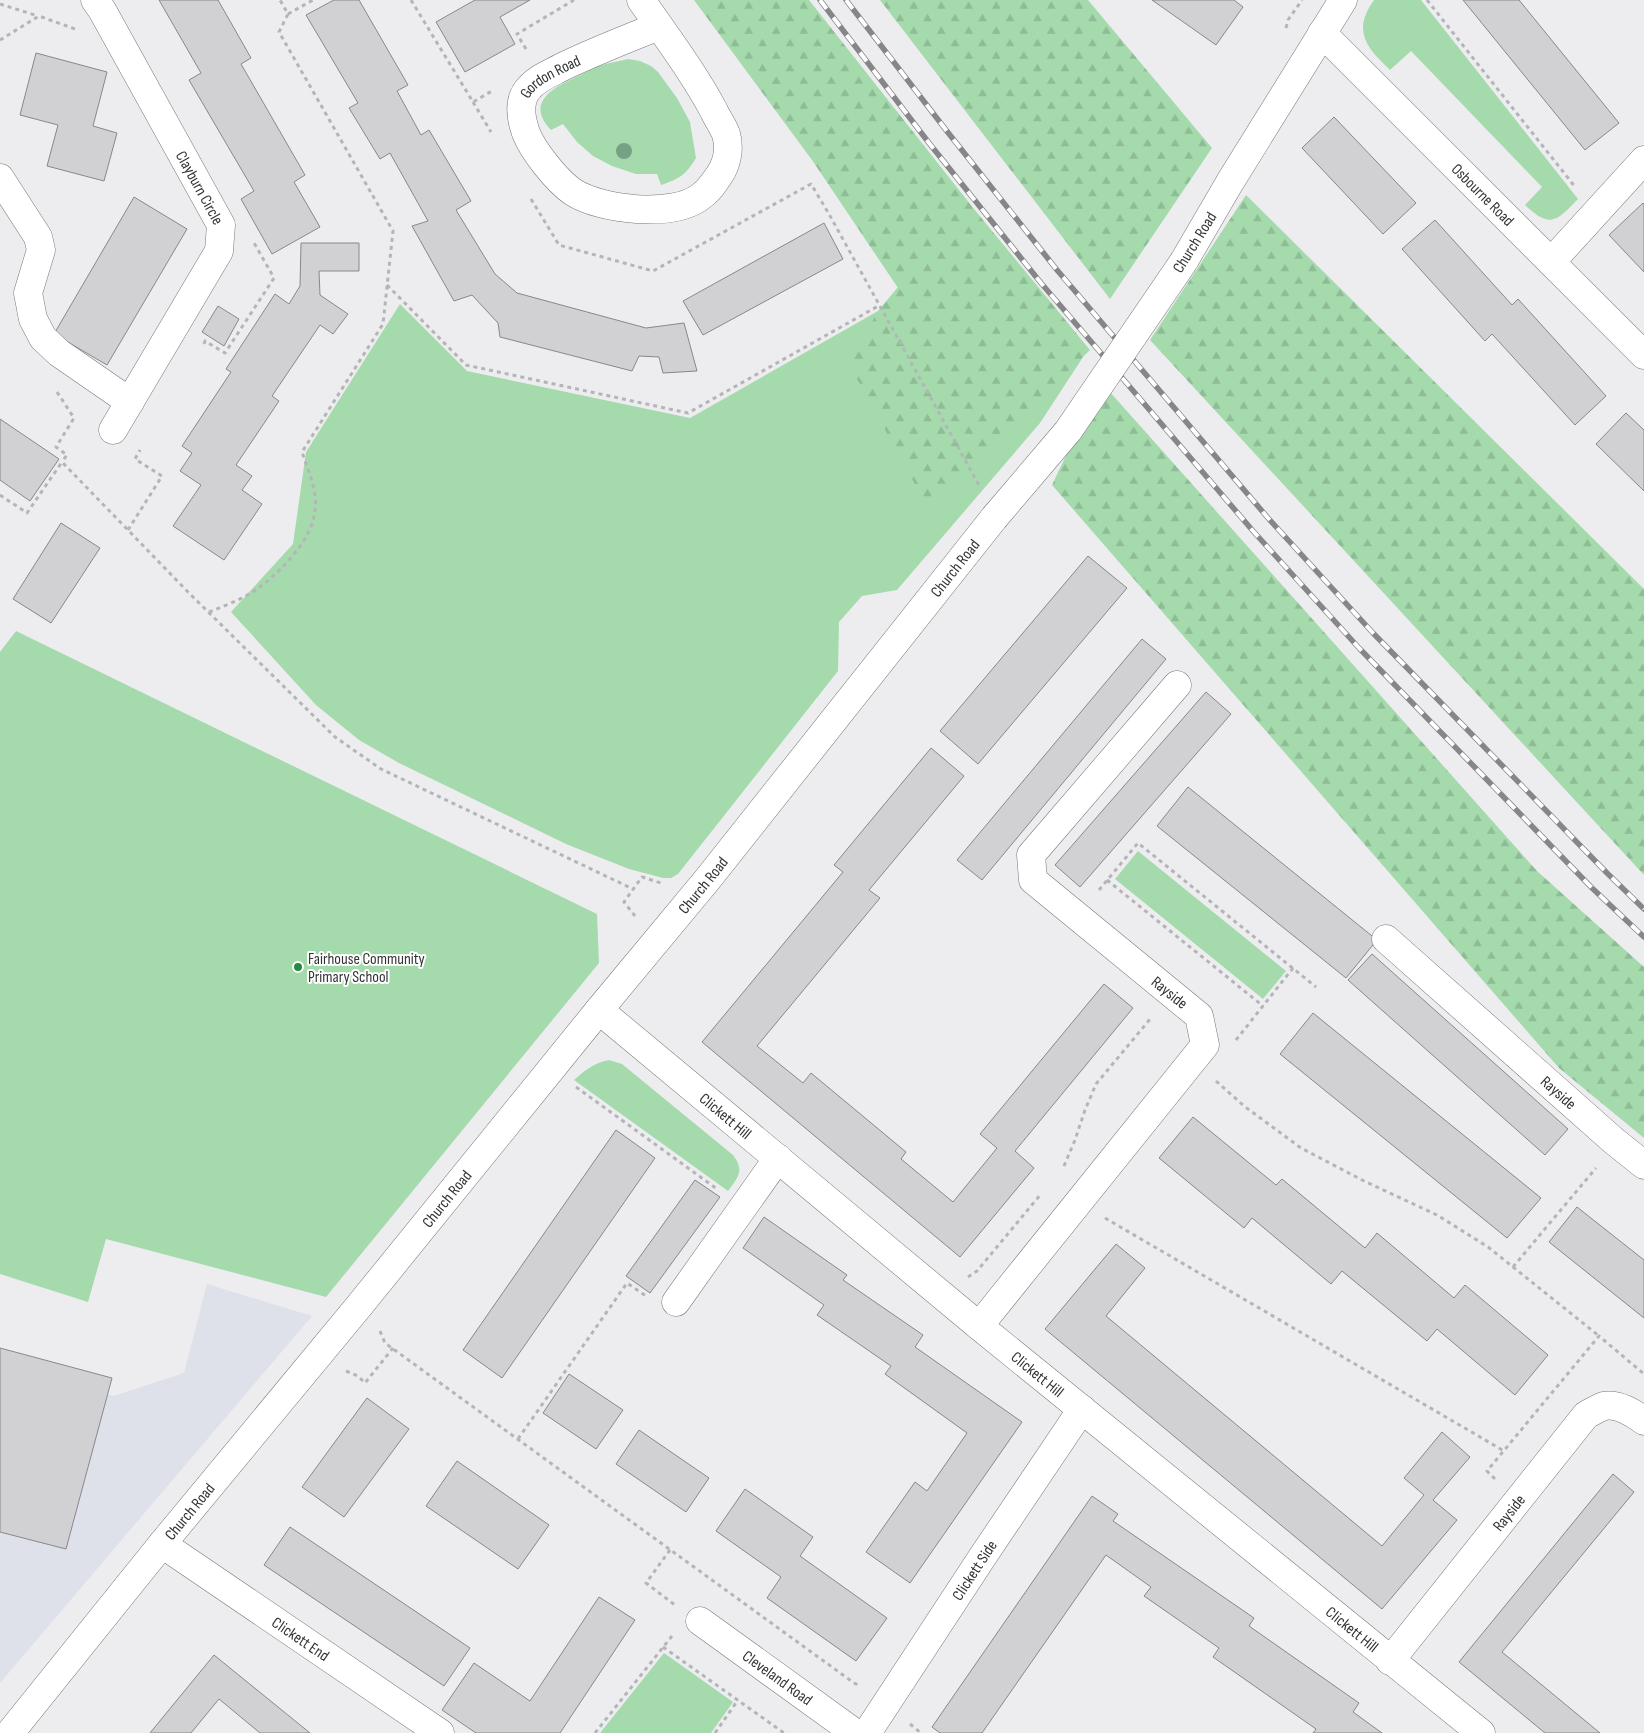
<svg xmlns="http://www.w3.org/2000/svg" width="1644" height="1733" viewBox="0 0 1644 1733" font-family="'Sofia Sans Condensed',sans-serif">
	<style>
		.built { fill: #dee0ea }
		.grass { fill: #a5daad }
		.forest { fill: url(#forest-firs) }
		.building { fill: #d1d1d4; stroke: #87888b }
		.lines { fill: none; stroke-linecap: round; stroke-linejoin: round }
		.minor-casing { stroke: #77787a; stroke-width: 29 }
		.path { stroke: #b4b5b7; stroke-width: 3; stroke-dasharray: 4 4; stroke-linecap: butt }
		.minor { stroke: #fff; stroke-width: 28 }
		.rail-casing { stroke: #868688; stroke-width: 5.5 }
		.rail { stroke: #fff; stroke-width: 4; stroke-dasharray: 11; stroke-linecap: butt }
		.minor-bridge-casing { stroke: #77787a; stroke-width: 29; stroke-linecap: butt }
		.minor-bridge { stroke: #fff; stroke-width: 28 }
		.tree { fill: #77a185 }
		.poi-dot { fill: #218b41; stroke: #fff; stroke-width: 2 }
		.labels { text-anchor: middle; stroke-width: 4; stroke-linejoin: round; paint-order: stroke }
		.street-label { font-size: 16px; fill: #323334; stroke: #fff }
		.poi-label { font-size: 16px; fill: #323334; stroke: #fff; text-anchor: start }
	</style>
	<defs>
		<pattern id="forest-firs" width="22" height="20" patternUnits="userSpaceOnUse" patternTransform="scale(1.25)"><rect width="22" height="20" fill="#a5daad"/><path d="M5 1l3.5 6h-7zM16 11l3.5 6h-7z" fill="#8ebc95"/></pattern>
	</defs>
	<rect width="100%" height="100%" fill="#ededf0"/>
	<!-- built -->
	<path class="built" d="M207 1284 312 1316 0 1683V1367L114 1396 184 1373Z"/>
	<!-- grass -->
	<path class="grass" d="M1374 0H1421L1578 199C1557 221 1550 229 1525 205L1542 187 1411 51 1390 70C1366 47 1352 31 1374 0Z
		M628 59 640 61 651 66 658 72 677 98 690 122 696 158C686 175 679 179 661 185L657 174H636L612 166 593 156 577 142 563 124 551 130C523 101 557 86 580 75 588 71 597 66 605 64 613 62 621 61 628 59Z
		M964 208 1087 351 1040 423 897 590 862 596 839 622 838 671 678 874 671 878H663L629 869 566 844 399 763 359 740 316 705 231 612 293 544 306 452 400 304 467 371 690 418 878 311Z
		M16 631 597 914 599 963 326 1297 106 1239 88 1302 0 1274V652Z
		M1138 851 1286 971 1263 999 1115 879Z
		M609 1060 622 1064 733 1155C745 1171 738 1177 728 1191L574 1080C585 1070 594 1063 609 1060Z
		M664 1653 733 1702 711 1733H600Z"/>
	<!-- forest -->
	<path class="forest" d="M694 0H809L974 209 1090 350 928 508 860 384 848 366 878 311 898 288 812 160Z
		M880 0H1088L1212 148 1110 299Z
		M1246 195 1644 589V875L1150 340Z
		M1101 382 1537 871 1644 967V1138L1559 1068 1052 485Z"/>
	<!-- building -->
	<path class="building" d="M159 0H218L251 58 241 64 305 175 294 182 320 227 272 254 241 199 254 191 189 80 201 73Z
		M334 0H359L408 85 397 91 421 135 429 130 471 201 456 210 495 274 517 293 646 328 684 323 697 371 663 373 659 357 639 356 632 371 500 337 498 323 472 295 454 301 412 226 428 221 390 153 380 159 349 108 358 103 306 15Z
		M475 0H530L500 17 515 44 465 72 436 22Z
		M1152 0H1234L1243 7 1216 45Z
		M1463 0H1519L1619 123 1585 150Z
		M36 53 107 72 93 126 117 133 104 181 47 166 58 125 20 115Z
		M1334 117 1416 203 1383 234 1302 148Z
		M134 197 187 229 107 365 54 334Z
		M1643 203 1644 204V272L1609 235Z
		M1435 220 1512 305 1518 299 1606 396 1575 425 1492 334 1485 341 1402 249Z
		M824 223 843 259 703 335 683 301Z
		M301 243H359V271H319L320 295 348 314 333 334 320 325 272 396 279 401 236 465 252 476 242 490 262 504 224 560 173 526 201 485 180 471 192 453 182 446 231 372 226 369 275 294 289 304 300 286Z
		M218 306 239 319 224 346 202 332Z
		M1626 413 1644 430V491L1596 444Z
		M0 419 59 459 30 501 0 480Z
		M61 523 100 548 51 623 13 599Z
		M1088 556 1127 588 978 764 940 731Z
		M1142 639 1166 659 982 880 957 860Z
		M1206 692 1231 714 1080 887 1055 865Z
		M931 748 964 776 869 890 880 898 757 1046 803 1083 811 1073 906 1152 901 1159 953 1202 997 1148 980 1134 1104 984 1133 1008 1015 1151 1034 1168 960 1257 702 1042 843 872 834 865Z
		M1188 787 1377 940 1346 978 1157 826Z
		M1372 954 1568 1129 1545 1155 1348 980Z
		M1313 1013 1541 1198 1507 1238 1280 1054Z
		M1193 1117 1276 1185 1282 1179 1365 1248 1377 1233 1454 1298 1465 1285 1548 1355 1515 1395 1437 1329 1427 1341 1342 1271 1331 1284 1252 1218 1244 1228 1159 1158Z
		M616 1130 655 1158 502 1378 463 1350Z
		M695 1180 720 1197 650 1293 626 1276Z
		M1577 1207 1644 1260V1318L1549 1242Z
		M764 1217 847 1275 843 1280 923 1335 915 1347 1022 1422 910 1583 866 1552 915 1482 927 1491 967 1433 885 1374 891 1366 817 1315 824 1305 743 1248Z
		M1116 1244 1145 1268 1106 1316 1382 1546 1424 1495 1404 1478 1442 1432 1470 1457 1433 1500 1457 1520 1382 1609 1045 1329Z
		M0 1348 112 1378 66 1549 0 1532Z
		M569 1374 623 1410 596 1449 543 1413Z
		M367 1398 409 1429 344 1517 302 1487Z
		M639 1430 709 1478 686 1512 616 1464Z
		M457 1461 549 1525 518 1569 426 1506Z
		M1613 1474 1634 1492 1502 1652 1600 1733H1545L1459 1662Z
		M745 1489 813 1537 800 1556 887 1618 856 1661 767 1598 781 1577 716 1531Z
		M1092 1496 1118 1514 1113 1521 1254 1618 1249 1626 1359 1703 1353 1712 1382 1733H1313L1316 1729 1213 1657 1219 1648 1144 1596 1151 1587 1106 1555 982 1733H940L932 1727Z
		M290 1527 470 1648 444 1686 264 1565Z
		M599 1597 635 1620 560 1733H476L442 1710 474 1663 530 1701Z
		M214 1655 310 1733H260L219 1699 191 1733H150Z"/>
	<g class="lines">
		<defs>
			<g id="minor">
				<path id="s1" d="M95 0 102 10 221 225 219 251 113 430"/>
				<path id="s2" d="M641 0C666 36 693 72 714 111 717 118 723 126 726 134 730 148 727 163 720 174 714 183 709 191 700 197 672 218 601 210 573 192 557 181 533 151 526 133 521 119 517 100 530 87 538 78 551 73 562 67 593 52 626 39 659 26"/>
				<path id="s3" d="M1322 33 1644 355"/>
				<path d="M0 178 38 237 41 250 28 293 33 319 43 338 59 353 130 402"/>
				<path d="M1184 261 1230 182 1343 0"/>
				<path d="M1551 262 1644 160"/>
				<path id="s4" d="M1386 939 1614 1141 1644 1165"/>
				<path id="s5" d="M599 1010 979 1326 1481 1733"/>
				<path d="M676 1302 778 1158"/>
				<path d="M979 1326 1205 1045 1199 1016 1033 880 1031 855 1177 685"/>
				<path id="s6" d="M162 1544 440 1733"/>
				<path id="s7" d="M700 1621 855 1733"/>
				<path id="s8" d="M1390 1661 1586 1415C1592 1412 1598 1408 1604 1406 1617 1403 1634 1413 1644 1421"/>
				<path id="s9" d="M10 1733 162 1544 359 1306 599 1010 707 880 994 518"/>
				<path id="s10" d="M867 1733 983 1556 1082 1409"/>
			</g>
		</defs>
		<!-- minor casing -->
		<use href="#minor" class="minor-casing"/>
		<!-- path -->
		<path class="path" d="M411 0 473 102 492 91
			M1427 0 1576 188
			M0 4 38 16
			M288 14 313 0
			M1286 28 1288 20 1302 0
			M0 40 39 16 75 29
			M526 49 517 34 574 0
			M473 102 491 132
			M531 199 559 245 653 271 811 184 829 214 980 487
			M387 285 466 365 688 413 880 305
			M204 344 205 341 225 353 274 278 253 241
			M57 392 74 418 56 447 67 455 62 462
			M0 495 27 513 62 462 188 592 335 737 381 769 633 889
			M128 530 162 476 135 459 140 450
			M209 612C224 606 240 600 254 591 278 575 312 541 315 511 318 491 308 471 302 452L383 324 393 231 279 32 288 14 280 0
			M1107 880 1263 1006
			M1099 890 1138 843 1316 987
			M635 916 624 902 642 877 664 884
			M1236 1040 1293 968
			M1216 1081 1244 1106 1301 1148 1364 1181 1437 1215 1488 1247 1599 1336
			M576 1087 717 1189
			M1064 1166 1075 1140 1085 1110 1096 1084 1151 1018
			M1105 1218 1504 1451
			M1513 1267 1596 1168
			M968 1277 977 1271 1041 1194
			M380 1331 385 1343 854 1683 860 1686
			M346 1371 358 1376 365 1383 393 1348
			M518 1439 627 1283 646 1296
			M1495 1479 1487 1471 1599 1336 1644 1374
			M670 1550 646 1583 675 1605
			M663 1647 784 1733
			M910 1724 921 1733
			M595 1733 672 1636
			M715 1733 738 1700"/>
		<!-- minor -->
		<use href="#minor" class="minor"/>
		<defs>
			<path id="rail" d="M820 0 929 143 1041 283 1253 531 1359 648 1592 888 1644 937
				M846 0 946 130 1057 270 1268 518 1373 633 1607 873 1644 909"/>
		</defs>
		<!-- rail casing -->
		<use href="#rail" class="rail-casing"/>
		<!-- rail -->
		<use href="#rail" class="rail"/>
		<defs>
			<path id="minor-bridge" d="M994 518 1068 431 1184 261"/>
		</defs>
		<!-- minor-bridge casing -->
		<use href="#minor-bridge" class="minor-bridge-casing"/>
		<!-- minor-bridge -->
		<use href="#minor-bridge" class="minor-bridge"/>
	</g>
	<!-- trees -->
	<circle class="tree" cx="624" cy="151" r="8"/>
	<!-- markers -->
	<circle class="poi-dot" cx="298" cy="967" r="5"/>
	<g class="labels">
		<!-- street labels -->
		<g class="street-label">
			<text dy="6" stroke="none"><textPath href="#s2" startOffset="511">Gordon Road</textPath></text>
			<text dy="6" stroke="none"><textPath href="#s1" startOffset="215">Clayburn Circle</textPath></text>
			<text dy="6" stroke="none"><textPath href="#s3" startOffset="228">Osbourne Road</textPath></text>
			<text transform="translate(1194 242) rotate(-58)" y="6">Church Road</text>
			<text dy="6" stroke="none"><textPath href="#s9" startOffset="1500">Church Road</textPath></text>
			<text dy="6" stroke="none"><textPath href="#s9" startOffset="1095">Church Road</textPath></text>
			<text transform="translate(1170 992) rotate(39)" y="6">Rayside</text>
			<text dy="6" stroke="none"><textPath href="#s4" startOffset="231">Rayside</textPath></text>
			<text dy="6" stroke="none"><textPath href="#s5" startOffset="165">Clickett Hill</textPath></text>
			<text dy="6" stroke="none"><textPath href="#s9" startOffset="690">Church Road</textPath></text>
			<text dy="6" stroke="none"><textPath href="#s5" startOffset="570">Clickett Hill</textPath></text>
			<text dy="6" stroke="none"><textPath href="#s9" startOffset="285">Church Road</textPath></text>
			<text dy="6" stroke="none"><textPath href="#s8" startOffset="190">Rayside</textPath></text>
			<text dy="6" stroke="none"><textPath href="#s10" startOffset="195">Clickett Side</textPath></text>
			<text dy="6" stroke="none"><textPath href="#s5" startOffset="975">Clickett Hill</textPath></text>
			<text dy="6" stroke="none"><textPath href="#s6" startOffset="168">Clickett End</textPath></text>
			<text dy="6" stroke="none"><textPath href="#s7" startOffset="96">Cleveland Road</textPath></text>
		</g>
		<!-- poi labels -->
		<g class="poi-label">
			<text x="308" y="964">Fairhouse Community<tspan x="308" dy="18">Primary School</tspan></text>
		</g>
	</g>
</svg>
